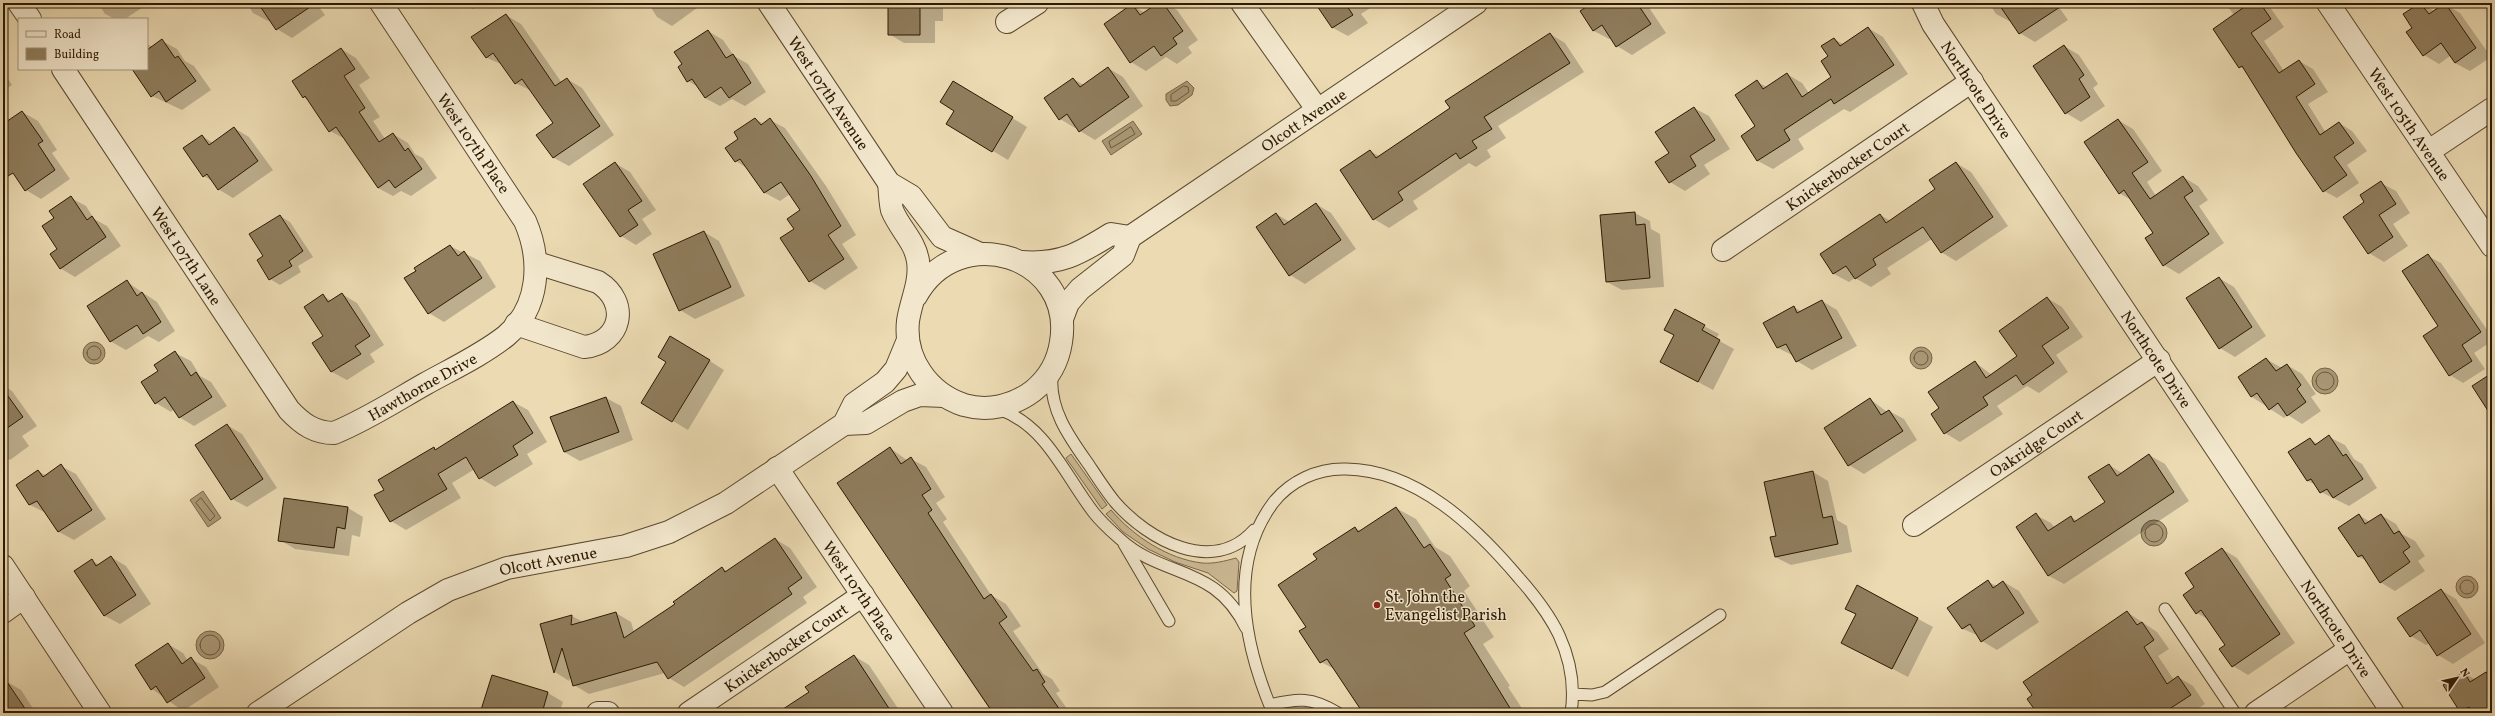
<svg xmlns="http://www.w3.org/2000/svg" width="2495" height="716" viewBox="0 0 2495 716" font-family="Vollkorn,serif">
	<style>
		.green { fill: #cbb994; stroke: #7c694a }
		.water { fill: #aa9876; stroke: #786547 }
		.shadow { fill: #0003 }
		.lines { fill: none; stroke-linecap: round; stroke-linejoin: round }
		.shore { stroke: #6b583c; stroke-width: 1 }
		.building { fill: #8f7d5d; stroke: #2c1901 }
		.service-casing { stroke: #5c492d; stroke-width: 13 }
		.minor-casing { stroke: #5c492d; stroke-width: 24 }
		.service { stroke: #f2e7cd; stroke-width: 11 }
		.minor { stroke: #f2e7cd; stroke-width: 22 }
		.poi-dot { fill: #8f2418; stroke: #f2e7cd; stroke-width: 1.5 }
		.labels { text-anchor: middle; stroke-width: 3; stroke-linejoin: round; paint-order: stroke }
		.street-label { font-size: 16px; fill: #2c1901; stroke: #f2e7cd }
		.poi-label { font-size: 16px; fill: #2c1901; stroke: #f2e7cd; text-anchor: start }
	</style>
	<rect width="100%" height="100%" fill="#ebdab2"/>
	<filter id="stains"><feTurbulence type="fractalNoise" baseFrequency=".005" numOctaves="4"/><feColorMatrix values="0 0 0 0 .2 0 0 0 0 .09 0 0 0 0 .02 0 0 0 .5 -.17"/></filter>
	<radialGradient id="worn" r=".72"><stop offset=".6" stop-color="#630" stop-opacity="0"/><stop offset="1" stop-color="#630" stop-opacity=".3"/></radialGradient>
	<!-- green -->
	<path class="green" d="M1071 454 1107 505 1102 509 1066 458Z
		M1111 510C1133 536 1168 559 1202 563 1214 564 1225 561 1236 558L1239 562 1237 591 1234 593 1208 573 1175 562 1148 549 1123 532 1110 518 1106 514Z"/>
	<!-- water -->
	<path class="water" d="M1187 81 1194 88 1192 95 1178 105 1170 106 1166 100V94Z
		M1133 121 1142 134 1111 155 1102 141Z
		M83 353a11 11 0 1 1 22 0a11 11 0 1 1-22 0Z
		M1910 358a11 11 0 1 1 22 0a11 11 0 1 1-22 0Z
		M2312 381a13 13 0 1 1 26 0a13 13 0 1 1-26 0Z
		M203 491 221 518 208 527 190 500Z
		M2141 533a13 13 0 1 1 26 0a13 13 0 1 1-26 0Z
		M2456 587a11 11 0 1 1 22 0a11 11 0 1 1-22 0Z
		M196 645a14 14 0 1 1 28 0a14 14 0 1 1-28 0Z"/>
	<!-- shadow -->
	<path class="shadow" d="M98 3H149L125 19H115L105 14Z
		M247 3H316L325 15 292 38 277 29 271 20 268 21 253 13Z
		M463 3H481L473 9Z
		M648 3H704L672 26 657 17Z
		M889 3H943V21H935V43H904L889 34Z
		M1160 3H1164L1177 10 1198 40 1188 47 1192 53 1177 64 1166 57 1146 71 1131 62 1132 5 1145 13Z
		M1316 3H1378L1361 14 1368 23 1348 36 1333 28Z
		M1594 3H1646L1666 33 1632 55 1617 46 1612 38 1609 39 1594 31 1581 11Z
		M1989 3H2056L2068 20 2035 42 2020 33 2011 22 1996 14Z
		M2225 3H2267L2284 27 2264 41 2284 71 2299 61 2313 69 2328 92 2308 104 2326 133 2339 123 2352 131 2367 151 2347 165 2359 183 2337 198 2324 191 2245 70 2240 67 2234 15Z
		M2421 3 2434 11 2445 4 2460 13 2491 57 2470 71 2455 63 2450 56 2439 64 2424 55 2414 28 2405 14Z
		M506 15 521 24 562 83 567 79 582 88 614 135 569 166 554 158 538 135 554 124 532 91 515 83 503 65 487 58 473 38Z
		M1868 28 1883 37 1908 74 1850 112 1844 109 1798 139 1804 149 1773 169 1758 161 1742 136 1757 127V82L1767 87 1787 74 1802 83 1809 93 1832 77 1829 57 1834 39 1843 44Z
		M708 31 723 40 734 56 748 64 766 92 745 106 732 99 720 106 705 98 698 87 688 81 684 64Z
		M1550 34 1565 43 1584 72 1498 126 1506 138 1487 150 1491 157 1476 167 1469 163 1413 201 1418 209 1389 228 1374 219 1370 151 1379 156 1451 108Z
		M162 41 177 49 185 61 194 66 211 90 182 110 152 96 133 69H147V44L153 47Z
		M2064 46 2079 55 2098 84 2093 88 2105 106 2081 122 2066 113Z
		M341 49 356 58 370 78 359 85 380 117 373 121 385 139 393 134 408 143 415 154 423 158 437 178 411 196 401 191 393 196 378 188 345 139 330 131 309 101 303 97Z
		M1108 68 1123 77 1143 106 1095 140 1080 131 1077 127 1075 128 1060 119 1073 79 1084 85Z
		M3 71 12 85 3 91Z
		M968 91 1027 127 1008 160 993 151Z
		M1694 108 1709 116 1730 149 1704 165 1710 174 1685 191 1670 182V153Z
		M22 112 38 121 57 150 52 153 70 179 41 199 26 190 3 155V125Z
		M755 119 764 124 770 120 785 128 826 186 856 235 842 244 858 268 825 290 810 281 795 230 801 211 790 194 780 201 765 193 748 169 736 161 740 139Z
		M2118 120 2133 129 2162 171 2147 182 2156 196 2183 177 2198 186 2208 200 2199 206 2224 243 2179 274 2164 265 2154 233 2131 200 2119 193Z
		M234 128 249 137 273 170 233 198 218 189 212 181 204 176 202 136 213 143Z
		M615 163 630 172 656 210 642 219 652 234 636 245 621 236Z
		M1956 163 1971 172 2008 226 1956 261 1941 252 1932 239 1887 268 1891 274 1871 287 1855 278 1849 282 1834 274 1821 254 1880 215 1891 221 1937 190Z
		M2381 183 2396 191 2410 213 2393 224 2408 246 2384 262 2369 253 2366 203Z
		M71 198 86 206 94 219 107 226 121 246 75 277 60 268 55 219Z
		M1316 204 1331 213 1356 249 1305 284 1290 275 1276 214 1290 222Z
		M1635 213 1650 221 1651 229 1660 234 1664 287 1622 290 1607 282Z
		M280 216 290 222 313 257 298 266 301 272 280 285 270 279 265 256Z
		M704 232 719 241 745 296 695 319 680 310Z
		M450 246 480 261 496 287 444 322 429 313 417 271Z
		M2428 256 2441 263 2492 337V341L2474 353 2485 369 2463 383 2450 375Z
		M2219 278 2234 287 2266 336 2235 357 2220 348Z
		M127 282 157 302 175 331 159 342 148 336 126 350 110 341Z
		M342 294 357 303 384 345 370 354 375 362 347 380 332 372 314 343 324 337 323 296 332 301Z
		M2047 298 2062 307 2083 337 2056 355 2068 372 2039 393 2027 386 1997 406 2003 414 1960 442 1945 433 1941 409 1975 362 1992 375 2018 356Z
		M1822 301 1837 310 1857 346 1812 370 1797 361 1794 356 1778 348 1765 323 1794 307 1802 312Z
		M1704 326 1719 334 1716 339 1734 349 1713 390 1676 370Z
		M686 346 724 370 688 430 673 421Z
		M175 353 191 361 200 376 211 382 227 406 194 426 179 417 174 409 171 412 156 403 160 371Z
		M2266 359 2282 368 2287 365 2302 374 2316 394 2311 397 2321 411 2302 424 2288 415 2284 418 2252 397 2239 378Z
		M3 385 12 391 37 426 22 436 29 446 10 460 3 456Z
		M606 398 621 406 633 440 580 461 564 452Z
		M1870 399 1887 412 1889 411 1904 419 1917 440 1864 474 1849 465Z
		M513 402 528 410 547 442 527 454 533 464 495 487 480 478 475 469 452 483 461 498 406 530 391 521 385 490 434 449 437 450Z
		M227 425 242 434 277 488 247 507 232 499Z
		M2329 437 2345 445 2354 459 2362 464 2377 488 2349 506 2321 492 2316 485 2308 481 2310 439 2318 444Z
		M890 448 908 461 911 459 926 467 945 497 936 503 947 519 943 522 991 595 1006 604 1021 626 1013 631 1043 674 1052 679 1060 691 1056 693 1070 713H992L838 484Z
		M2149 455 2165 464 2189 501 2064 584 2049 576 2017 528 2036 515 2051 523 2055 528 2071 517 2077 521 2106 502 2109 465 2122 473Z
		M61 466 76 474 106 519 74 540 59 532 46 513 30 505 17 485 38 471 47 476Z
		M1813 472 1828 481 1837 520 1847 526 1852 552 1791 565 1775 557 1777 537Z
		M348 508 363 517 360 537 352 535 349 556 295 549 280 540Z
		M1396 508 1416 519 1435 547 1450 556 1470 586 1464 591 1494 637 1483 644 1510 686 1508 687 1525 713H1374L1336 670 1321 662 1307 627 1318 560 1355 528 1361 531Z
		M2359 515 2370 522 2381 515 2396 524 2402 534 2415 541 2425 556 2418 561 2425 571 2395 591 2380 582 2367 561 2359 557Z
		M775 539 790 548 817 587 803 597 807 603 684 687 669 678 665 673 589 694 574 685 571 675 569 681 555 672 542 625 572 616 583 622 616 613 631 622 634 632 676 604 722 568 727 571Z
		M2222 549 2237 558 2295 643 2248 675 2233 666 2221 649 2226 646 2209 620 2197 613 2196 587Z
		M111 557 126 566 151 604 120 624 105 616 76 571 92 561 100 565Z
		M1988 582 1997 586 2004 582 2019 591 2039 622 1997 650 1982 641 1979 636 1963 629Z
		M1857 586 1933 627 1908 677 1843 643 1857 614Z
		M2441 590 2456 599 2485 643 2453 664 2438 655 2430 643 2426 645 2411 636Z
		M2127 612 2157 632 2169 649 2158 656 2174 680 2178 677 2193 686 2205 704 2191 713H2038Z
		M168 644 183 653 188 661 191 659 206 667 219 687 183 711 152 689Z
		M854 656 869 665 901 713H765L773 708 780 712 810 693Z
		M2464 673 2476 680 2486 673 2492 677V713L2461 711 2445 685Z
		M492 676 548 693 563 702 559 713H481Z
		M6 681 21 690 36 713H3V683Z"/>
	<g class="lines">
		<!-- shore -->
		<path class="shore" d="M1184 86 1188 87 1189 92 1176 101H1171V95Z
			M1131 127 1135 134 1111 148 1109 142Z
			M87 353a7 7 0 1 1 14 0a7 7 0 1 1-14 0Z
			M1914 358a7 7 0 1 1 14 0a7 7 0 1 1-14 0Z
			M2316 381a9 9 0 1 1 18 0a9 9 0 1 1-18 0Z
			M201 498 215 516 210 521 196 503Z
			M2145 533a9 9 0 1 1 18 0a9 9 0 1 1-18 0Z
			M2460 587a7 7 0 1 1 14 0a7 7 0 1 1-14 0Z
			M200 645a10 10 0 1 1 20 0a10 10 0 1 1-20 0Z"/>
	</g>
	<!-- building -->
	<path class="building" d="M258 3H316L276 30Z
		M888 3H920V35H888Z
		M1158 3H1163L1183 31 1173 38 1177 44 1161 56 1154 46 1130 63 1104 24 1132 4 1140 15Z
		M1315 3H1345L1353 15 1332 28Z
		M1592 3H1637L1651 24 1616 47 1602 25 1593 31 1580 11Z
		M1998 3H2066L2019 34Z
		M2250 3H2260L2271 19 2251 33 2279 73 2299 60 2315 84 2296 97 2320 135 2339 122 2354 143 2334 157 2347 175 2323 192 2296 153 2242 66 2239 68 2213 29Z
		M2420 3 2429 14 2445 3 2476 48 2455 63 2441 43 2423 56 2406 32 2412 28 2403 14Z
		M506 14 555 86 567 78 600 126 553 158 536 135 553 123 522 79 515 84 493 53 486 58 471 37Z
		M1868 27 1894 65 1834 104 1831 99 1784 130 1790 140 1757 161 1741 136 1755 126 1735 95 1757 80 1763 89 1787 73 1802 97 1831 77 1821 61 1828 56 1821 46 1834 38 1840 46Z
		M708 30 726 58 733 54 751 83 729 98 721 87 705 98 692 79 687 82 678 67 682 64 674 52Z
		M1550 33 1570 63 1484 117 1492 129 1472 141 1477 148 1460 159 1456 153 1425 174 1398 192 1403 200 1373 220 1340 170 1370 150 1376 158 1450 108 1445 101Z
		M162 39 175 58 178 56 196 81 166 102 159 91 151 97 132 69H147V50Z
		M2064 45 2084 75 2079 79 2090 97 2065 114 2033 66Z
		M341 48 355 69 344 76 365 108 359 112 379 142 393 133 405 151 408 148 422 169 395 188 389 180 378 188 336 127 329 132 305 96 303 98 292 81Z
		M1108 67 1129 97 1079 132 1067 114 1059 120 1044 98 1073 78 1080 87Z
		M953 81 1013 117 992 152 946 124 954 111 940 102Z
		M1694 107 1715 140 1690 156 1696 166 1669 183 1655 162 1669 153 1655 132Z
		M22 111 43 141 38 144 55 170 25 191 13 173 3 179V124Z
		M755 118 761 125 770 118 811 176 841 226 828 235 844 259 809 282 780 238 794 229 787 219 800 210 781 182 764 193 740 159 735 162 725 148 738 139 734 132Z
		M2118 119 2148 162 2132 173 2150 199 2183 176 2193 191 2184 197 2209 234 2163 266 2145 238 2153 233 2124 190 2119 194 2084 142Z
		M234 127 258 161 218 190 207 174 203 177 183 148 202 135 209 145Z
		M615 162 642 201 628 210 638 225 620 237 583 184Z
		M1956 162 1993 217 1941 253 1923 227 1873 259 1876 265 1855 279 1846 266 1833 274 1820 254 1880 214 1886 223 1935 189 1929 180Z
		M2381 181 2396 204 2379 215 2393 237 2368 254 2343 217 2364 202 2360 195Z
		M71 196 87 220 92 216 106 237 60 269 50 254 57 249 42 226 54 218 49 211Z
		M1316 203 1341 240 1289 276 1256 227 1276 213 1284 225Z
		M1635 212 1636 225 1645 224 1650 278 1606 282 1600 215Z
		M280 215 303 251 289 261 292 266 269 280 257 260 263 256 249 234Z
		M704 231 731 287 679 311 653 254Z
		M450 245 458 256 464 251 482 278 428 314 404 278 416 271 414 268Z
		M2428 254 2481 332 2462 345 2472 361 2449 376 2423 336 2438 326 2402 271Z
		M2219 277 2252 327 2219 349 2186 298Z
		M127 280 137 296 142 292 161 322 143 334 137 325 110 342 87 306Z
		M342 293 370 336 355 346 361 354 331 372 312 343 323 336 304 307 323 294 328 302Z
		M2047 297 2069 328 2042 346 2054 363 2023 385 2016 375 1983 397 1988 405 1944 434 1931 414 1939 408 1928 392 1975 361 1986 378 2017 356 1999 331Z
		M1822 300 1842 338 1796 362 1786 344 1777 348 1763 323 1794 306 1797 313Z
		M1675 309 1705 325 1702 330 1720 340 1698 382 1660 362 1674 335 1664 330Z
		M670 336 710 360 672 422 641 403 666 362 658 357Z
		M175 351 191 376 196 372 212 397 179 418 165 397 155 404 141 382 158 371 154 365Z
		M2266 358 2276 371 2287 364 2301 385 2297 389 2306 402 2287 416 2278 403 2269 410 2257 393 2251 397 2238 377Z
		M2492 373V417L2472 386Z
		M3 389 23 417 3 431Z
		M606 397 619 432 564 452 550 417Z
		M1870 398 1881 415 1889 410 1903 431 1848 466 1824 428Z
		M513 401 533 433 513 446 518 455 479 479 466 457 438 474 447 489 390 522 374 495 384 490 378 480 434 447 435 450Z
		M227 424 263 479 231 500 195 445Z
		M2329 435 2343 456 2346 454 2363 479 2333 498 2327 489 2320 493 2311 479 2307 481 2288 452 2310 438 2315 445Z
		M890 447 901 464 911 457 931 489 922 495 932 510 928 513 984 599 991 594 1007 617 999 623 1033 671 1037 669 1045 682 1042 684 1062 713H993L837 483Z
		M2149 454 2174 492 2048 576 2016 527 2036 513 2048 531 2071 516 2074 522 2105 502 2088 477 2109 464 2117 476Z
		M61 464 92 510 58 532 37 501 29 505 16 485 38 470 43 477Z
		M1813 471 1823 518 1832 516 1838 544 1775 557 1770 537 1776 536 1764 482Z
		M284 498 348 507 345 529 337 527 334 548 278 541Z
		M1396 507 1424 548 1430 544 1451 575 1445 579 1475 626 1464 633 1513 713H1363L1327 659 1320 663 1299 631 1306 627 1278 585 1317 559 1313 554 1355 527 1358 532Z
		M2359 514 2365 524 2381 514 2394 534 2399 531 2410 547 2403 552 2410 562 2380 583 2362 555 2358 557 2338 528Z
		M775 538 802 578 788 588 792 594 668 679 657 662 573 686 562 648 554 673 540 624 572 615 571 625 616 612 624 638 675 604 673 602 722 567 725 572Z
		M2222 548 2280 634 2232 667 2219 649 2225 645 2201 610 2196 614 2183 595 2194 587 2185 573Z
		M111 556 136 595 104 616 74 571 92 559 96 566Z
		M1988 580 1993 588 2003 581 2024 613 1981 642 1970 624 1962 629 1947 608Z
		M1857 585 1918 618 1892 669 1841 643 1856 614 1845 609Z
		M2441 589 2471 634 2437 656 2420 630 2410 637 2397 618Z
		M2127 611 2137 625 2142 622 2154 640 2144 647 2167 684 2178 676 2191 695 2163 713H2037L2027 699 2032 695 2023 682Z
		M168 643 182 664 191 657 205 678 167 703 156 686 151 690 135 665Z
		M854 655 892 713H777L809 692 805 687Z
		M2464 672 2470 682 2486 672 2492 681V713H2473L2469 707 2460 712 2443 685Z
		M492 675 548 692 542 713H480Z
		M3 676 28 713H3Z"/>
	<g class="lines">
		<defs>
			<path id="service" d="M1052 375C1049 410 1070 438 1089 465 1097 477 1106 491 1115 502 1148 540 1213 576 1254 530
				M999 409C1047 426 1065 476 1094 513 1101 522 1111 531 1120 539 1164 579 1215 564 1246 628
				M1124 544 1169 621
				M2165 609 2235 713
				M1573 694 1592 695 1605 692 1720 615
				M1270 705C1298 698 1312 697 1338 713
				M1273 713C1245 647 1227 565 1273 503 1290 481 1318 468 1346 469 1417 470 1476 527 1519 578 1534 595 1549 614 1559 635 1570 659 1575 687 1571 713"/>
			<g id="minor">
				<path d="M19 3 30 19"/>
				<path id="s1" d="M769 3 889 183 911 196 942 237 978 253"/>
				<path d="M1242 3 1317 109"/>
				<path id="s2" d="M1923 3 1933 24 2393 713"/>
				<path id="s3" d="M2328 3 2492 246"/>
				<path d="M1007 22 1037 3"/>
				<path id="s4" d="M63 69 289 410C302 424 315 433 334 433 366 420 395 401 425 384 452 369 482 355 506 336 540 307 542 260 525 221L381 3"/>
				<path d="M2429 151 2492 109"/>
				<path d="M889 183C890 191 890 202 892 210 899 228 915 241 918 261 921 283 911 300 908 321 904 359 928 393 964 405 988 412 1013 406 1033 391 1048 379 1058 362 1061 342 1075 256 958 219 916 296"/>
				<path id="s5" d="M1723 250 1972 81"/>
				<path d="M1021 262C1060 265 1079 254 1111 234L1130 237"/>
				<path id="s6" d="M1062 319 1068 303 1080 289 1123 255 1130 237 1476 3"/>
				<path d="M516 324 584 347C622 343 630 302 598 282L537 263"/>
				<path d="M844 424 866 423 903 401 920 395 944 396"/>
				<path id="s7" d="M777 468 942 713"/>
				<path id="s8" d="M1914 525 2159 360"/>
				<path d="M3 566 100 713"/>
				<path d="M3 612 24 597"/>
				<path id="s9" d="M258 713 408 613 448 590 507 568 626 546 669 532 726 503 844 424 854 404 885 382 896 369 908 340"/>
				<path d="M598 713H608"/>
				<path id="s10" d="M689 713 863 595"/>
				<path d="M2256 713 2350 649"/>
			</g>
		</defs>
		<!-- service casing -->
		<use href="#service" class="service-casing"/>
		<!-- minor casing -->
		<use href="#minor" class="minor-casing"/>
		<!-- service -->
		<use href="#service" class="service"/>
		<!-- minor -->
		<use href="#minor" class="minor"/>
	</g>
	<!-- markers -->
	<circle class="poi-dot" cx="1377" cy="605" r="4"/>
	<g class="labels">
		<!-- street labels -->
		<g class="street-label">
			<text dy="6" stroke="none"><textPath href="#s2" startOffset="102">Northcote Drive</textPath></text>
			<text dy="6" stroke="none"><textPath href="#s1" startOffset="108">West 107th Avenue</textPath></text>
			<text dy="6" stroke="none"><textPath href="#s6" startOffset="319">Olcott Avenue</textPath></text>
			<text dy="6" stroke="none"><textPath href="#s3" startOffset="146">West 105th Avenue</textPath></text>
			<text transform="translate(474 143) rotate(56)" y="6">West 107th Place</text>
			<text dy="6" stroke="none"><textPath href="#s5" startOffset="150">Knickerbocker Court</textPath></text>
			<text dy="6" stroke="none"><textPath href="#s4" startOffset="224">West 107th Lane</textPath></text>
			<text dy="6" stroke="none"><textPath href="#s2" startOffset="426">Northcote Drive</textPath></text>
			<text dy="6" stroke="none"><textPath href="#s4" startOffset="561">Hawthorne Drive</textPath></text>
			<text dy="6" stroke="none"><textPath href="#s8" startOffset="147">Oakridge Court</textPath></text>
			<text dy="6" stroke="none"><textPath href="#s9" startOffset="331">Olcott Avenue</textPath></text>
			<text dy="6" stroke="none"><textPath href="#s7" startOffset="148">West 107th Place</textPath></text>
			<text dy="6" stroke="none"><textPath href="#s2" startOffset="750">Northcote Drive</textPath></text>
			<text dy="6" stroke="none"><textPath href="#s10" startOffset="117">Knickerbocker Court</textPath></text>
		</g>
		<!-- poi labels -->
		<g class="poi-label">
			<text x="1385" y="602">St. John the<tspan x="1385" dy="18">Evangelist Parish</tspan></text>
		</g>
	</g>
	<!-- margin -->
	<rect width="2495" height="716" fill="none" stroke="#ebdab2" stroke-width="16"/>
	<rect x="4" y="4" width="2487" height="708" fill="none" stroke="#2c1901" stroke-width="2"/>
	<rect x="8" y="8" width="2479" height="700" fill="none" stroke="#2c1901"/>
	<!-- legend -->
	<rect x="18" y="18" width="130" height="52" fill="#f2e7cd" stroke="#a3957b"/>
	<rect x="26" y="31" width="20" height="6" fill="#f2e7cd" stroke="#a3957b"/>
	<text x="54" y="38" font-size="12" fill="#2c1901">Road</text>
	<rect x="26" y="48" width="20" height="12" fill="#8f7d5d" stroke="#a3957b"/>
	<text x="54" y="58" font-size="12" fill="#2c1901">Building</text>
	<!-- north arrow -->
	<g transform="translate(2457 678) rotate(56)" stroke="#f2e7cd" stroke-width="3" paint-order="stroke">
	<path d="M0-3L7 15L0 10L-7 15Z" fill="#2c1901"/>
	<text y="-6" font-size="11" font-weight="bold" text-anchor="middle" fill="#2c1901">N</text>
	</g>
	<rect width="100%" height="100%" filter="url(#stains)"/>
	<rect width="100%" height="100%" fill="url(#worn)"/>
</svg>
